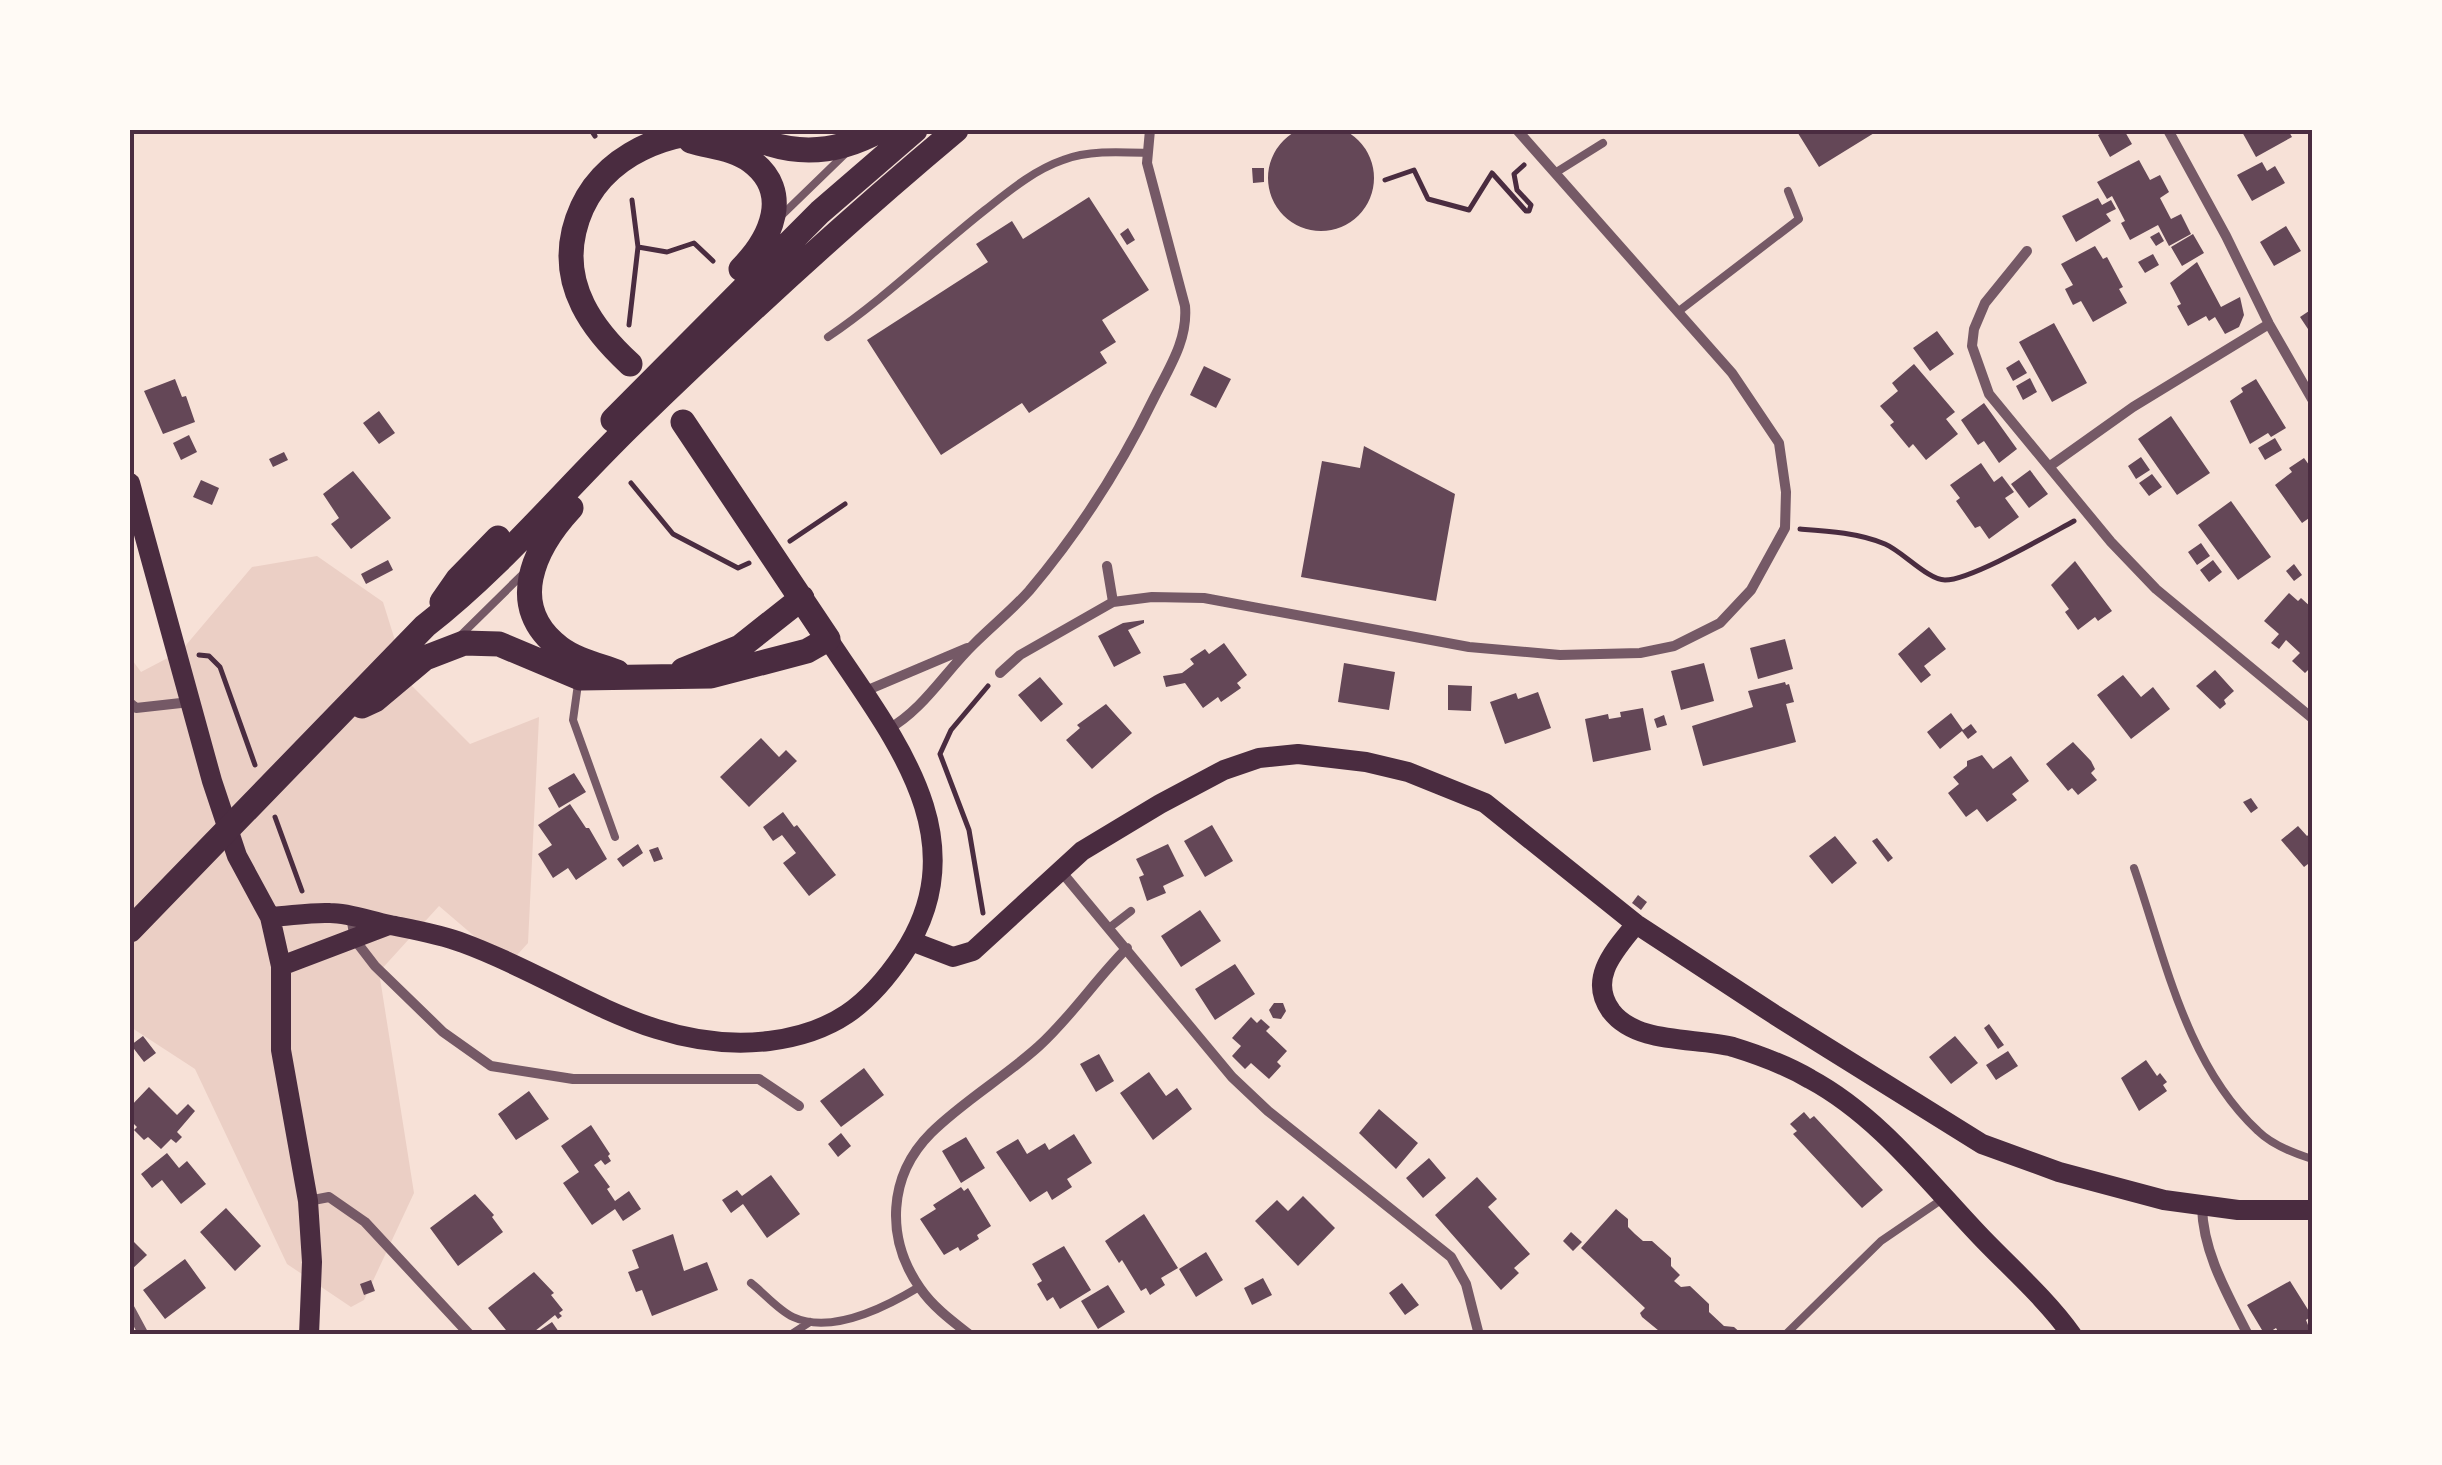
<svg xmlns="http://www.w3.org/2000/svg" width="2442" height="1465" viewBox="0 0 2442 1465" font-family="'Asap Condensed',sans-serif">
	<style>
		.green { fill: #ebcfc5 }
		.building { fill: #644757 }
		.lines { fill: none; stroke-linecap: round; stroke-linejoin: round }
		.path { stroke: #4a2c40; stroke-width: 5 }
		.service { stroke: #755966; stroke-width: 8 }
		.minor { stroke: #755966; stroke-width: 10 }
		.secondary { stroke: #4a2c40; stroke-width: 20 }
		.trunk { stroke: #4a2c40; stroke-width: 25 }
		.neatline { fill: none; stroke: #4a2c40; stroke-width: 4 }
	</style>
	<rect width="100%" height="100%" fill="#f7e1d7"/>
	<!-- green -->
	<path class="green" d="M317 556 383 602 408 682 470 744 539 717 528 943 508 965 439 906 379 972 414 1193 364 1300 351 1307 287 1264 195 1069 132 1028 130 1030V657L141 672 181 651 252 567Z"/>
	<!-- building -->
	<path class="building" d="M1268 178a53 53 0 1 1 106 0a53 53 0 1 1-106 0Z
		M1796 130H1879L1819 167Z
		M2107 130H2124L2132 144 2110 157 2098 135Z
		M2241 130H2288L2292 137 2256 157Z
		M2139 160 2150 180 2160 175 2169 192 2160 198 2171 219 2181 214 2191 234 2169 246 2158 225 2130 240 2121 223 2125 221 2112 196 2107 199 2097 182Z
		M2262 162 2267 171 2275 166 2285 183 2252 201 2237 175Z
		M1252 168H1264V182L1253 183Z
		M1089 197 1149 290 1102 320 1116 342 1100 352 1107 363 1029 413 1022 403 941 455 867 340 988 262 976 244 1012 221 1023 239Z
		M2098 198 2102 205 2111 200 2116 209 2106 214 2111 221 2076 242 2062 216Z
		M2286 226 2301 251 2274 266 2260 242Z
		M1128 228 1135 240 1127 245 1120 234Z
		M2159 232 2164 241 2156 246 2150 237Z
		M2193 234 2204 253 2182 266 2171 247Z
		M2095 246 2103 259 2107 257 2123 287 2119 289 2127 303 2093 322 2081 301 2073 305 2065 289 2073 285 2061 264Z
		M2153 254 2159 265 2145 273 2138 262Z
		M2197 262 2221 307 2240 297 2244 315 2239 327 2225 334 2215 317 2209 321 2206 316 2188 326 2177 306 2181 304 2170 283Z
		M2312 309V335L2300 317Z
		M2054 323 2087 383 2052 402 2019 342Z
		M1937 331 1954 354 1930 371 1913 348Z
		M2019 360 2027 373 2013 381 2006 368Z
		M1914 364 1955 412 1946 419 1958 434 1926 460 1913 444 1909 448 1890 425 1894 422 1880 406 1898 391 1892 383Z
		M1204 366 1231 379 1216 408 1190 395Z
		M2030 378 2037 392 2023 400 2016 386Z
		M175 379 182 397 186 396 195 422 163 434 144 391Z
		M2256 379 2286 428 2271 437 2268 433 2250 444 2230 401 2243 392 2241 388Z
		M1984 403 2017 449 1999 463 1984 441 1978 445 1961 420Z
		M379 411 395 433 379 444 363 423Z
		M2171 416 2210 473 2177 495 2138 439Z
		M189 435 197 452 181 460 173 443Z
		M2275 438 2282 450 2265 460 2258 448Z
		M1364 446 1455 494 1436 601 1301 577 1322 461 1360 468Z
		M284 452 288 460 273 467 269 459Z
		M2141 457 2150 470 2136 479 2128 466Z
		M2304 458 2312 469V516L2302 523 2275 485 2292 472 2289 468Z
		M1981 463 1994 482 2002 476 2014 492 2005 498 2019 517 1989 539 1980 526 1975 528 1956 501 1960 498 1950 485Z
		M2030 470 2048 494 2029 508 2011 484Z
		M353 471 391 518 351 549 331 524 339 518 323 494Z
		M2152 474 2162 487 2149 496 2139 483Z
		M201 480 219 488 212 505 193 497Z
		M2231 501 2271 557 2238 580 2198 525Z
		M2201 543 2210 556 2197 565 2188 552Z
		M388 560 393 570 366 584 361 574Z
		M2213 560 2222 572 2209 582 2200 570Z
		M2075 561 2112 611 2098 621 2095 617 2078 630 2065 612 2069 609 2051 585Z
		M2294 564 2302 575 2294 581 2286 571Z
		M2289 593 2298 601 2301 598 2312 608V666L2305 673 2292 661 2300 653 2286 640 2279 649 2271 643 2279 634 2264 621Z
		M1144 620V623L1128 630 1141 653 1114 667 1098 636 1123 623Z
		M1929 627 1946 649 1924 666 1931 675 1921 683 1898 654Z
		M1785 639 1793 669 1758 679 1750 648Z
		M1224 643 1247 675 1237 683 1241 688 1221 702 1218 697 1203 708 1185 683 1166 687 1163 676 1182 673 1194 664 1190 659 1205 649 1209 654Z
		M1344 663 1395 672 1389 710 1338 702Z
		M1704 663 1714 701 1681 710 1671 671Z
		M2215 670 2234 691 2224 700 2226 704 2220 709 2196 686Z
		M2123 675 2141 697 2153 687 2170 709 2131 739 2097 695Z
		M1040 677 1063 704 1041 722 1018 695Z
		M1785 682 1786 685 1789 684 1794 702 1786 704 1796 742 1703 766 1692 726 1753 707 1748 691Z
		M1448 685 1472 686 1471 711 1448 710Z
		M1538 692 1551 728 1505 744 1490 702 1516 693 1518 699Z
		M1106 704 1132 733 1092 769 1066 740 1080 728 1077 725Z
		M1643 708 1651 750 1593 762 1585 719 1608 714 1609 719 1621 717 1620 712Z
		M1951 713 1963 730 1971 724 1977 732 1968 739 1962 731 1940 749 1927 732Z
		M1664 715 1667 725 1657 728 1654 719Z
		M761 738 779 757 786 750 797 761 749 807 720 777Z
		M2073 742 2091 761 2095 769 2091 773 2097 780 2078 795 2072 788 2068 791 2046 764Z
		M1982 755 1993 769 2011 756 2029 781 2012 794 2017 800 1987 822 1977 809 1966 817 1948 793 1959 784 1953 777 1967 766V761Z
		M574 773 586 792 559 808 548 788Z
		M2251 798 2258 808 2251 813 2243 802Z
		M570 804 586 828H589L607 859 576 880 568 868 553 878 538 854 552 845 538 825Z
		M783 812 794 827 797 825 836 875 809 896 783 863 796 853 782 835 773 841 763 827Z
		M1212 825 1233 861 1205 877 1184 841Z
		M2298 826 2307 836 2312 832V861L2304 867 2281 840Z
		M1835 836 1857 863 1832 884 1809 856Z
		M1877 838 1893 858 1888 862 1872 841Z
		M638 844 643 853 623 867 617 859Z
		M1168 844 1184 876 1163 886 1166 893 1147 901 1139 877 1144 875 1136 859Z
		M658 847 663 859 654 862 649 850Z
		M1638 895 1647 902 1641 910 1632 903Z
		M1200 910 1221 941 1181 967 1161 936Z
		M1235 964 1255 994 1215 1020 1195 989Z
		M1274 1003H1283L1286 1011 1281 1019 1273 1018 1269 1010Z
		M1251 1017 1257 1023 1261 1019 1270 1027 1266 1031 1287 1051 1277 1062 1281 1066 1269 1079 1251 1063 1245 1069 1232 1056 1241 1046 1232 1038Z
		M1989 1024 2004 1045 1998 1049 1984 1028Z
		M143 1036 156 1053 144 1062 131 1045Z
		M1955 1036 1978 1063 1951 1084 1929 1057Z
		M2008 1051 2018 1066 1996 1080 1986 1065Z
		M1099 1054 1114 1081 1096 1092 1080 1064Z
		M2146 1060 2157 1076 2160 1073 2167 1082 2163 1085 2167 1091 2139 1111 2121 1078Z
		M864 1068 884 1095 841 1127 820 1101Z
		M1149 1072 1166 1096 1177 1088 1192 1109 1153 1140 1120 1093Z
		M149 1087 177 1115 188 1104 195 1111 177 1132 182 1137 176 1143 171 1139 161 1149 148 1137 144 1140 134 1130 137 1127 130 1120V1107Z
		M529 1091 549 1119 516 1140 498 1114Z
		M1379 1109 1418 1143 1396 1169 1359 1133Z
		M1804 1112 1810 1119 1814 1116 1883 1190 1862 1208 1793 1134 1797 1131 1790 1124Z
		M591 1125 610 1154 608 1156 611 1161 605 1165 601 1160 594 1165 610 1187 607 1189 615 1201 629 1191 641 1209 623 1221 615 1209 592 1225 563 1183 579 1172 561 1146Z
		M841 1133 851 1146 838 1157 828 1144Z
		M1074 1134 1092 1163 1067 1179 1072 1187 1052 1200 1047 1191 1030 1202 996 1152 1018 1139 1027 1154 1045 1143 1049 1150Z
		M966 1137 985 1168 961 1183 942 1151Z
		M167 1153 179 1168 187 1161 206 1184 181 1204 162 1180 152 1188 141 1174Z
		M1429 1158 1446 1178 1423 1198 1406 1178Z
		M771 1175 800 1214 767 1238 743 1204 731 1213 722 1200 737 1190 742 1196Z
		M1477 1177 1497 1199 1488 1207 1530 1254 1514 1268 1519 1273 1501 1290 1435 1215Z
		M961 1187 964 1191 968 1188 991 1226 977 1235 979 1239 960 1251 958 1247 944 1255 920 1219 936 1209 933 1205Z
		M475 1194 494 1215 492 1217 503 1232 458 1266 430 1228Z
		M1303 1196 1335 1228 1298 1266 1255 1221 1277 1200 1288 1211Z
		M226 1208 261 1246 235 1271 200 1232Z
		M1616 1209 1628 1219V1227L1635 1234 1643 1241H1652L1671 1258V1266L1680 1275 1674 1281 1681 1287 1690 1286 1709 1304V1312L1724 1326 1734 1327 1743 1335H1664L1642 1317 1640 1313 1645 1308 1581 1248Z
		M1144 1214 1178 1268 1161 1278 1165 1285 1150 1295 1146 1288 1141 1291 1122 1260 1119 1263 1105 1241Z
		M1571 1232 1582 1242 1573 1251 1563 1241Z
		M673 1234 684 1271 707 1262 718 1290 652 1316 642 1290 636 1292 628 1272 639 1268 632 1250Z
		M130 1238 147 1255 130 1271Z
		M1064 1246 1091 1290 1060 1309 1053 1297 1047 1301 1037 1284 1042 1281 1032 1264Z
		M1206 1252 1223 1280 1196 1297 1179 1269Z
		M185 1259 206 1288 165 1319 143 1290Z
		M534 1272 554 1293 551 1295 563 1310 559 1313 562 1316 558 1319 555 1315 530 1335H510L488 1308Z
		M1263 1278 1272 1295 1252 1305 1244 1288Z
		M371 1280 375 1291 364 1295 360 1284Z
		M2290 1281 2312 1316 2306 1320 2312 1335H2280L2276 1328 2265 1335 2247 1305Z
		M1402 1283 1419 1305 1405 1315 1389 1293Z
		M1108 1285 1125 1312 1098 1329 1081 1301Z
		M552 1322 559 1332 554 1335H539L537 1332Z"/>
	<g class="lines">
		<!-- path -->
		<path class="path" d="M591 130 595 136
			M1524 165 1514 174 1517 190 1531 205 1529 211H1526
			M1385 180 1414 170 1428 199 1469 210 1492 173 1525 210
			M638 247 667 252 694 243 713 261
			M629 325 638 247 632 200
			M631 483 673 534 738 568 749 563
			M1800 529C1828 531 1859 533 1885 544 1902 551 1928 580 1945 580 1971 580 2048 535 2074 521
			M790 541 845 504
			M199 655 209 656 220 667 255 765
			M275 817 302 891
			M983 913 969 830 940 754 951 730 988 686"/>
		<!-- service -->
		<path class="service" d="M1555 173 1603 143
			M781 216 846 153
			M1679 311 1799 219 1788 191
			M828 337C884 299 932 252 985 210 1009 191 1034 170 1063 160 1088 150 1121 152 1148 153
			M460 636 525 572
			M578 684 573 720 615 837
			M2134 868C2165 958 2186 1064 2258 1131 2272 1145 2293 1153 2312 1159
			M1109 928 1131 911
			M751 1283C764 1293 778 1310 793 1317 832 1335 886 1307 919 1287
			M790 1335 810 1322
			M1785 1335 1881 1241 1944 1198"/>
		<!-- minor -->
		<path class="minor" d="M2168 130 2226 236 2269 324 2312 399
			M2027 251 1985 303 1974 329 1972 346 1989 394 2111 542 2156 589 2312 718
			M2050 466 2133 407 2269 324
			M1107 566 1113 602
			M1000 673 1020 655 1113 602 1152 597 1204 598 1469 647 1560 655 1640 653 1674 646 1720 623 1751 590 1785 528 1786 492 1779 443 1732 373 1517 130
			M863 692 967 648
			M130 703 136 708 190 702
			M887 730C924 709 944 673 974 644 992 626 1012 610 1029 591 1079 532 1120 468 1154 398 1169 368 1188 340 1185 306L1147 163 1150 130
			M1060 870 1232 1077 1268 1111 1451 1257 1466 1284 1479 1335
			M351 916 355 940 375 966 443 1032 491 1066 573 1079H759L799 1106
			M308 1201 329 1197 365 1222 470 1335
			M2202 1207C2203 1253 2228 1295 2248 1335
			M130 1309 144 1335
			M970 1335C952 1321 933 1307 920 1288 885 1238 888 1176 931 1133 962 1102 1006 1076 1039 1046 1071 1017 1096 979 1127 948"/>
		<!-- secondary -->
		<path class="secondary" d="M130 483 212 781 237 856 270 917 281 966V1050L308 1201 312 1262 309 1335
			M270 917C290 916 311 912 330 913 350 913 370 921 390 925 415 930 439 934 463 943 568 981 651 1055 769 1041 833 1033 868 1006 903 954 980 838 891 735 828 639
			M1636 924C1616 949 1587 978 1611 1011 1637 1045 1695 1037 1733 1047 1759 1055 1786 1065 1810 1079 1879 1116 1930 1184 1984 1240 2013 1270 2047 1300 2072 1335
			M911 941 953 957 973 951 1082 851 1160 804 1224 770 1259 758 1298 754 1366 762 1408 772 1485 803 1636 924 1775 1015 1982 1144 2059 1172 2164 1200 2238 1210H2312
			M281 966 389 925"/>
		<!-- trunk -->
		<path class="trunk" d="M691 141C711 147 734 148 751 161 793 192 771 239 741 269
			M630 364C592 329 561 286 574 231 591 161 658 130 726 131 741 132 756 140 770 144 809 156 846 149 880 130
			M613 420 820 212 915 130
			M571 508C534 548 505 607 560 648 576 660 598 665 617 672
			M442 602 458 579 498 538
			M683 670 740 647 802 598
			M362 706 375 700 425 658 464 643 499 644 580 678 711 676 807 651 828 639 683 422
			M130 930 425 626C502 566 563 491 633 423 737 322 845 223 956 130"/>
	</g>
	<!-- border -->
	<rect width="2442" height="1465" fill="none" stroke="#fffaf5" stroke-width="265"/>
	<rect x="132" y="132" width="2178" height="1200" class="neatline"/>
</svg>
